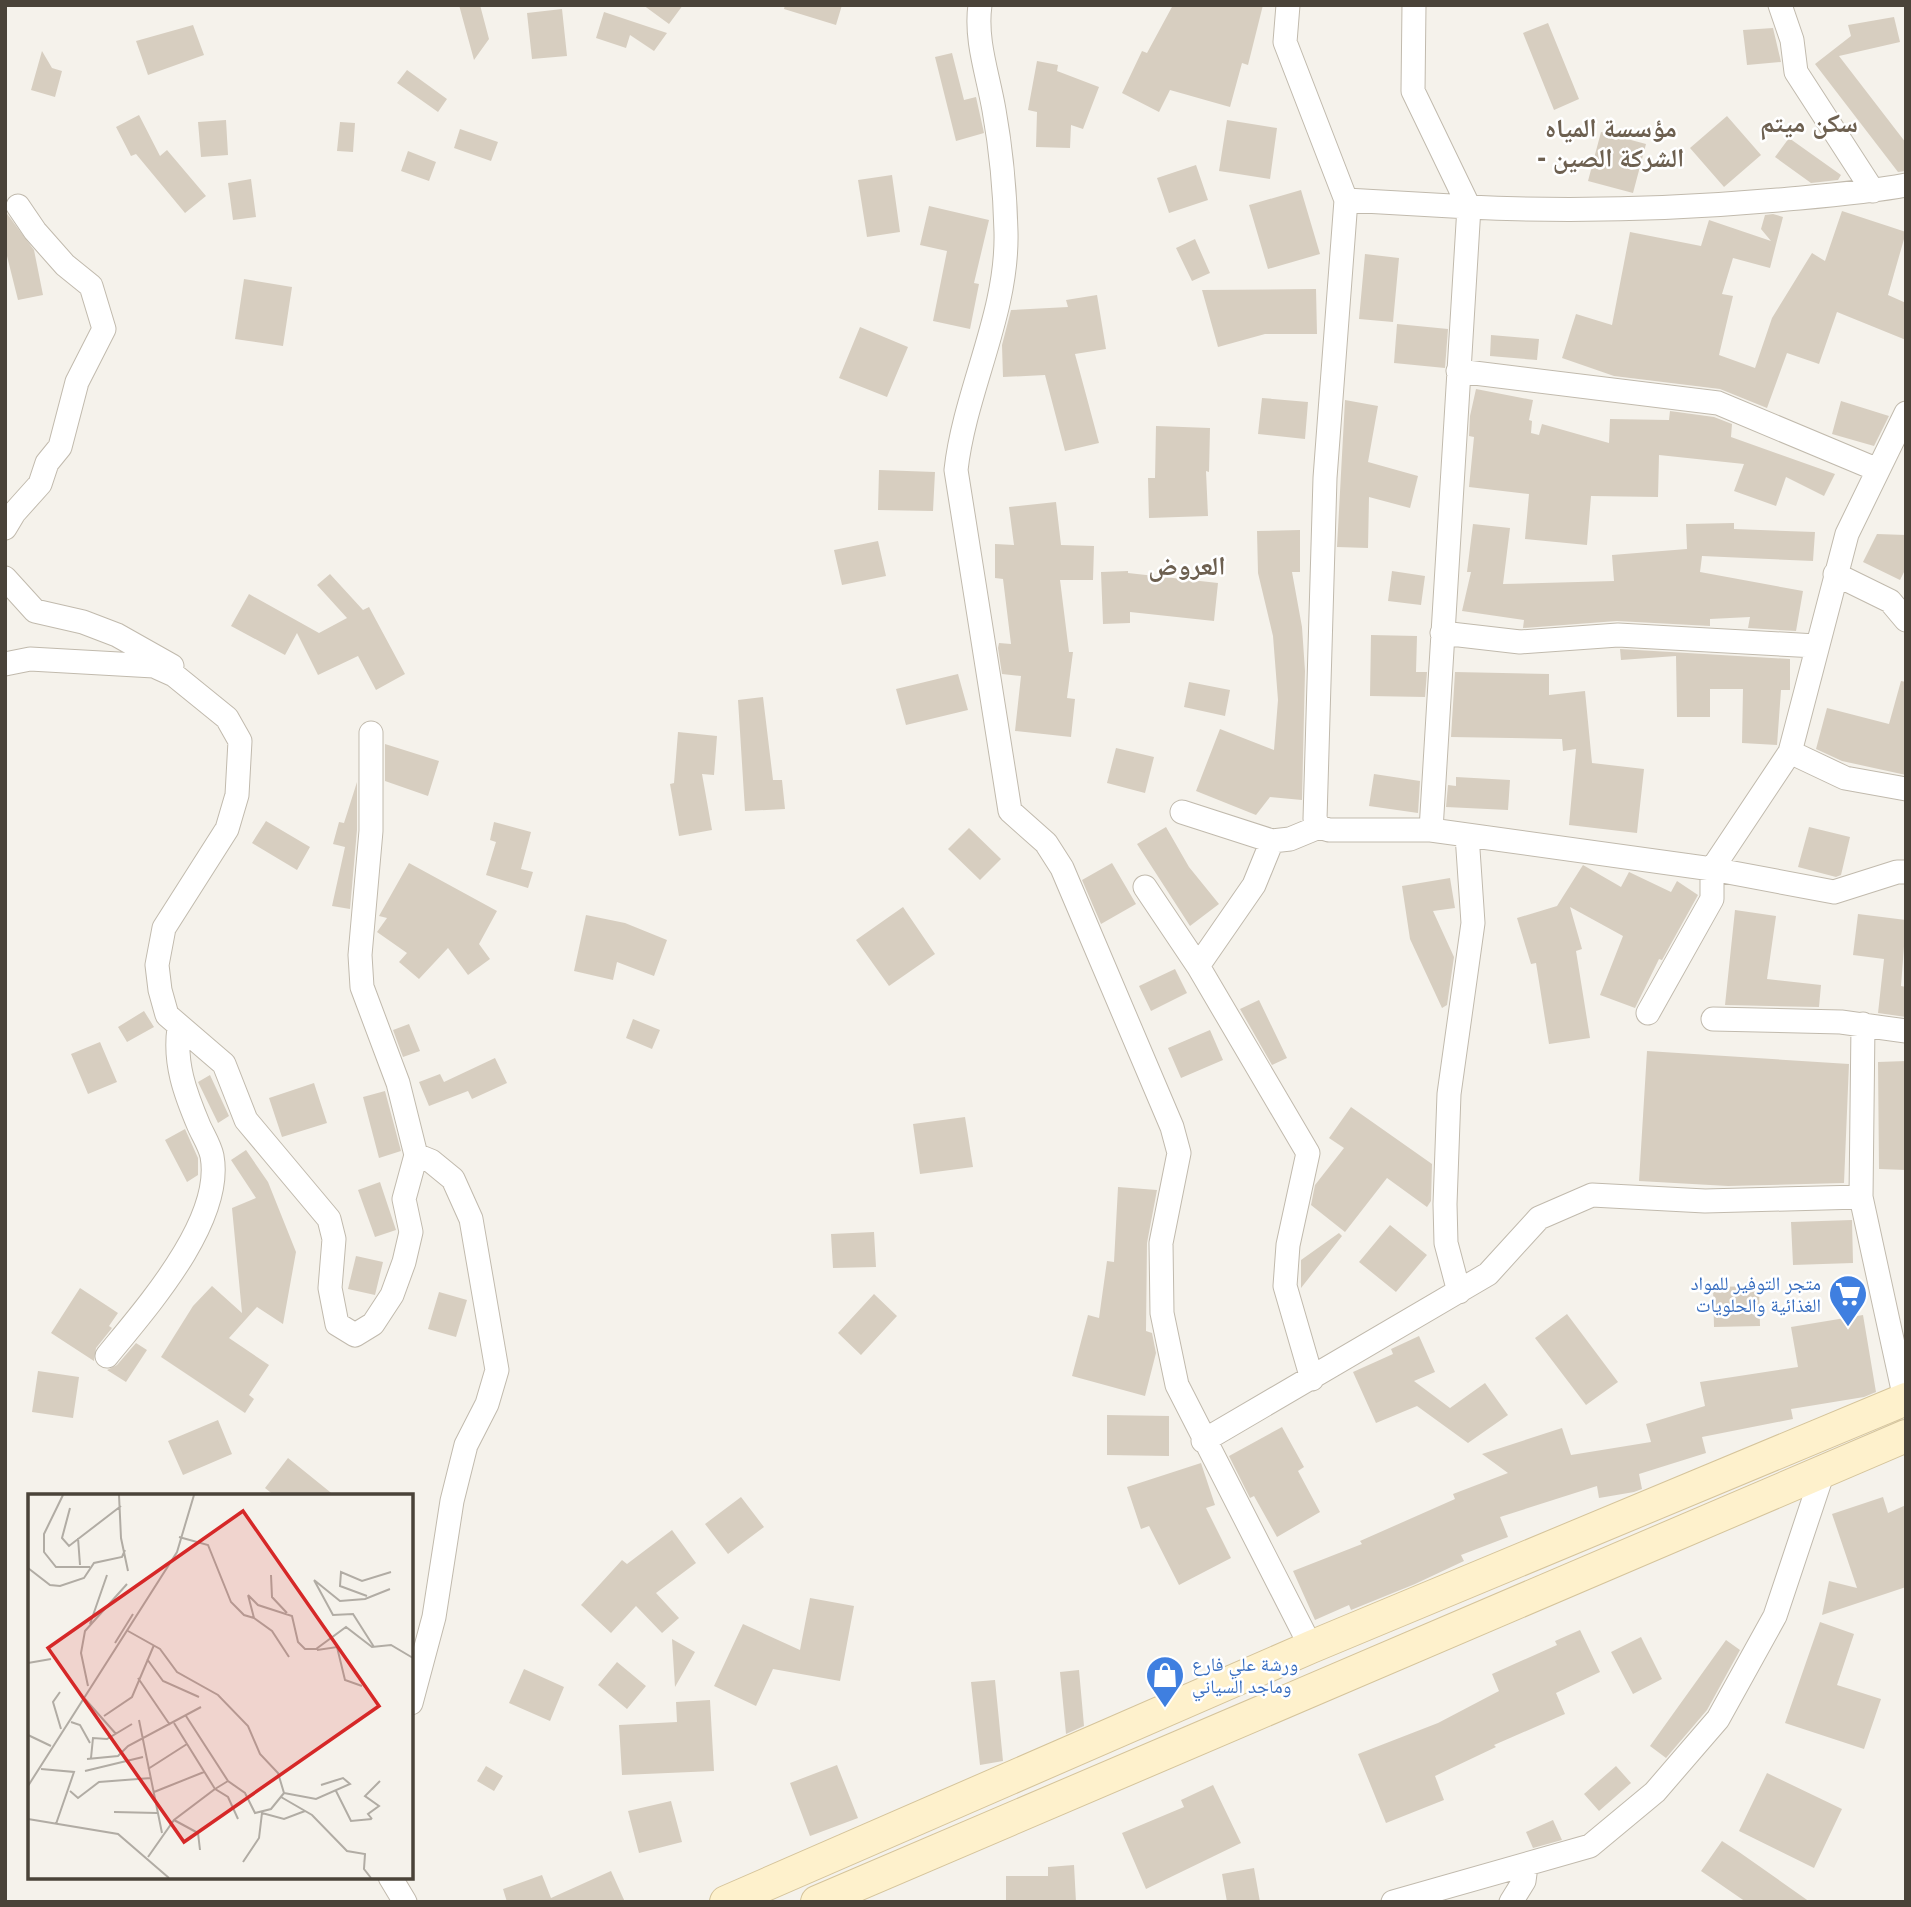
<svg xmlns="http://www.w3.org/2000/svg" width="1911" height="1907" viewBox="0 0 1911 1907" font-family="'Noto Sans','Noto Naskh Arabic',sans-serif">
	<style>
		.building { fill: #d7cec0 }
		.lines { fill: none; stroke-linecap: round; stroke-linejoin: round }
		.street-casing { stroke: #c1baad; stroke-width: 25 }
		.secondary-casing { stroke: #d5c49b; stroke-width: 34 }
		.street { stroke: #fff; stroke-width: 23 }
		.secondary { stroke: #fef1cc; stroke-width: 32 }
		.labels { text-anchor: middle; stroke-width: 5; stroke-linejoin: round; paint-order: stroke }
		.shop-label { font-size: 19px; fill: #366cbe; stroke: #fff; text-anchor: end }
		.district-label { font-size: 26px; font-weight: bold; fill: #6d6050; stroke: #fff }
		.inset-road { fill: none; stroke: #b1aca4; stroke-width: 2 }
		.view { fill: #d62828; fill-opacity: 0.15; stroke: #d62828; stroke-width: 3.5 }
		.inset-edge { fill: none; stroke: #4a4339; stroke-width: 3.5 }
	</style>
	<rect width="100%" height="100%" fill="#f5f2eb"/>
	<!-- building -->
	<path class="building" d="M459 5H480L489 39 474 60Z
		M643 5H683L669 24Z
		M785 5H842L836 25 784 9Z
		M1173 5H1263L1248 65 1242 63 1230 107 1170 90 1159 112 1122 93 1142 51 1147 53Z
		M562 9 567 56 532 59 527 13Z
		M604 12 667 33 654 51 630 35 626 48 596 38Z
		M1894 17 1900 42 1839 56 1906 143V171L1898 172 1815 64 1851 36 1848 25Z
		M1548 23 1579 99 1554 110 1523 33Z
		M193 25 204 55 148 75 136 41Z
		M1773 28 1781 62 1747 65 1743 30Z
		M42 51 52 68 62 71 55 97 31 90Z
		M952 53 964 100 976 97 984 133 956 141 935 57Z
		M1037 61 1058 65 1057 71 1099 87 1083 129 1071 125 1070 148 1036 147 1037 112 1028 110Z
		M407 70 447 99 438 112 397 83Z
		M139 115 160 156 167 150 206 196 185 213 136 154 131 156 116 127Z
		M1727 116 1761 155 1724 187 1690 148Z
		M226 120 228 155 201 157 198 122Z
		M1227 120 1277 128 1270 179 1219 171Z
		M340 122 355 123 353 152 337 151Z
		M460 129 498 142 491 161 454 148Z
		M1601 132 1646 144 1633 193 1588 181Z
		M1789 138 1841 175 1838 180 1811 183 1775 157Z
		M408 151 436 162 429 181 401 171Z
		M1196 165 1208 200 1169 213 1157 178Z
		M892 175 900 232 867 237 858 180Z
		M251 179 256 217 233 220 228 183Z
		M1301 190 1320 254 1268 269 1249 205Z
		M929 206 989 220 974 283 979 284 970 329 933 321 947 251 920 245Z
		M5 211 34 250 43 295 18 300 5 248Z
		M1842 211 1906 232 1888 295 1906 303V340L1837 312 1819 364 1787 353 1767 408 1720 389 1614 376 1562 358 1576 314 1612 325 1630 232 1701 246 1709 220 1771 241 1761 229 1765 215 1773 214 1783 217 1770 268 1733 258 1722 294 1733 296 1719 355 1755 368 1772 318 1812 253 1825 261Z
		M1195 239 1210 273 1192 281 1176 248Z
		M1365 254 1399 258 1393 322 1359 319Z
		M244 279 292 287 283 346 235 339Z
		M1316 289 1317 334H1265L1218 347 1202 290Z
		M1097 295 1106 349 1075 354 1099 443 1065 451 1045 375 1003 377 1002 345 1011 310 1068 307 1066 300Z
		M1397 324 1448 329 1445 368 1394 363Z
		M860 327 908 347 887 397 839 378Z
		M1491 335 1539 339 1537 360 1490 356Z
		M1476 389 1533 400 1529 420 1532 421 1531 433 1539 435 1542 424 1609 443 1610 419 1669 420 1670 411 1714 417 1732 424 1731 437 1835 474 1824 496 1786 477 1776 506 1734 491 1744 464 1659 455 1658 497 1591 496 1587 545 1525 539 1529 494 1469 487 1474 437 1469 436 1470 416Z
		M1262 398 1308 402 1305 439 1258 434Z
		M1345 400 1378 406 1368 462 1418 476 1410 508 1369 497 1368 548 1337 547Z
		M1841 401 1889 416 1874 446 1832 434Z
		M1156 426 1210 428 1209 472 1206 471 1208 516 1149 518 1148 478H1155Z
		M879 470 935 472 933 511 878 510Z
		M1056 502 1061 545 1094 546 1093 580H1060L1069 652H1073L1067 698 1075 699 1071 737 1015 731 1021 676 1002 674 998 648 999 643 1011 644 1003 579 995 578V544L1014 545 1009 507Z
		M1734 523V529L1815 532 1813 561 1702 556 1700 572 1803 591 1796 631 1748 628 1750 617 1710 619V626L1617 621 1523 628 1524 620 1462 611 1471 572H1467L1473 524 1510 528 1503 584 1614 581 1612 555 1687 549 1686 524Z
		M1300 530V572H1292L1302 627 1305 671 1302 800 1270 797 1256 815 1196 791 1220 729 1274 750 1278 700 1273 636 1258 573 1257 531Z
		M1877 534 1906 535V568L1900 580 1863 562Z
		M878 541 886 576 842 585 834 550Z
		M1128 571V573L1218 583 1214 621 1130 612V623L1103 624 1101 572Z
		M1392 571 1425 576 1421 605 1388 601Z
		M330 574 363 610 369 607 405 674 376 690 358 656 318 675 297 633 285 655 231 626 249 594 319 633 347 618 317 585Z
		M1371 635 1417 636 1416 672H1427L1425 697 1370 696Z
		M1620 649 1790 659V690H1781L1777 745 1742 743 1743 689H1710V717H1677L1676 656 1621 660Z
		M1455 672 1549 674V695L1585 691 1592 763 1644 769 1637 833 1569 825 1576 749 1563 751 1562 739 1451 737Z
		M958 674 968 710 906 725 896 689Z
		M1901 681 1906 682V775L1842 761 1816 749 1827 708 1889 724Z
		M1189 682 1230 690 1225 716 1184 707Z
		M763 697 773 780H782L785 809 745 811 738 700Z
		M678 732 717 736 714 775 702 774 712 830 679 836 670 784 674 783Z
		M385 739V744L439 761 428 796 385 781Z
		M1116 748 1154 757 1145 793 1107 783Z
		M1374 774 1420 781 1418 813 1369 806Z
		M1456 777 1510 780 1508 810 1446 807 1448 785 1456 786Z
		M357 782V830L350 909 332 906 345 847 333 844 339 822 344 823Z
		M266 821 310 847 297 870 252 843Z
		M494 822 531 832 521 869 533 872 528 888 486 875 496 842 490 840Z
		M1166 827 1189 867 1219 904 1190 926 1137 844Z
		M1809 827 1850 837 1841 875 1836 877 1798 867Z
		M969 828 1001 859 980 880 948 849Z
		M409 863 497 911 479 944 490 959 468 975 448 948 419 979 399 962 407 953 377 932 387 918 379 916Z
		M1112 863 1136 904 1101 924 1082 880Z
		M1583 865 1621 887 1629 872 1671 892 1677 881 1698 895 1662 960 1659 959 1635 1008 1600 995 1623 936 1570 907 1582 949 1576 951 1590 1038 1549 1044 1536 963 1531 964 1517 918 1557 906Z
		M1450 878 1455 908 1433 911 1454 957 1447 1005 1442 1008 1410 939 1402 886Z
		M903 907 935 954 889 986 856 940Z
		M1735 910 1776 916 1767 979 1821 985 1819 1007 1725 1005Z
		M1858 914 1906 920 1901 986 1906 987V1017L1878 1013 1884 959 1853 955Z
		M586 915 625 923 667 940 654 976 617 962 613 980 574 971Z
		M1175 969 1187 993 1151 1011 1139 986Z
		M1259 1000 1287 1058 1272 1065 1240 1009Z
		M144 1011 154 1027 127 1042 118 1027Z
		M633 1019 660 1030 652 1049 626 1038Z
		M409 1024 420 1051 403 1057 393 1030Z
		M1210 1030 1223 1060 1181 1078 1168 1048Z
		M100 1042 117 1082 88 1094 71 1054Z
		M1647 1051 1849 1064 1844 1183 1728 1186 1639 1181Z
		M495 1058 507 1083 472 1099 468 1091 429 1106 419 1082 440 1074 444 1082Z
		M1906 1061V1170L1879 1169 1878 1062Z
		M210 1075 229 1116 218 1123 198 1082Z
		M314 1083 327 1123 282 1137 269 1098Z
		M385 1091 401 1151 379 1158 363 1097Z
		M1351 1107 1432 1164 1431 1201 1427 1207 1387 1178 1345 1232 1311 1205 1315 1185 1344 1148 1329 1138Z
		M965 1117 973 1167 920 1174 913 1124Z
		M185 1129 198 1158V1175L187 1182 165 1140Z
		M246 1150 268 1182 296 1252 283 1324 257 1307 229 1338 269 1365 249 1395 254 1399 245 1413 161 1357 193 1306 212 1286 242 1313 232 1208 256 1198 231 1160Z
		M380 1182 396 1230 375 1237 358 1190Z
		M1118 1187 1157 1190 1147 1243 1146 1331 1152 1333 1156 1353 1145 1396 1072 1376 1088 1315 1099 1318 1107 1261 1114 1262Z
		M1852 1220 1853 1263 1793 1265 1791 1222Z
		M1390 1225 1427 1255 1396 1292 1359 1262Z
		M874 1232 876 1267 833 1268 831 1234Z
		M1339 1233 1342 1236 1301 1288V1260Z
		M356 1256 383 1262 375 1295 348 1289Z
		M1759 1286 1760 1326 1714 1327 1713 1287Z
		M80 1288 118 1313 109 1326 112 1328 96 1348 94 1361 51 1333Z
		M439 1292 467 1300 456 1337 428 1329Z
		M874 1294 897 1316 861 1355 838 1333Z
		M1567 1314 1618 1382 1586 1405 1535 1338Z
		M1863 1315 1876 1392 1864 1397 1791 1409 1793 1419 1702 1437 1706 1453 1639 1474 1642 1489 1634 1492 1599 1498 1597 1486 1500 1517 1508 1537 1461 1555 1464 1561 1415 1584 1351 1610 1349 1605 1315 1620 1293 1571 1362 1544 1360 1541 1455 1499 1453 1494 1508 1473 1482 1454 1562 1428 1571 1455 1651 1442 1646 1424 1705 1406 1700 1382 1798 1367 1791 1327Z
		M1419 1336 1435 1372 1414 1381 1450 1408 1485 1383 1508 1415 1468 1443 1417 1406 1376 1423 1353 1372 1393 1354 1391 1349Z
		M136 1343 147 1350 126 1382 107 1370 117 1365Z
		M38 1371 79 1377 73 1418 32 1412Z
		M1107 1415 1169 1416V1456L1107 1455Z
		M218 1420 232 1454 183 1475 168 1441Z
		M1282 1427 1304 1467 1298 1471 1320 1512 1277 1537 1254 1496 1250 1498 1229 1456Z
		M288 1458 335 1496H275L265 1488Z
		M1201 1463 1215 1505 1206 1508 1231 1558 1179 1585 1149 1526 1141 1529 1127 1487Z
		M741 1497 764 1527 728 1554 705 1524Z
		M1883 1497 1888 1513 1906 1505V1587L1822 1615 1829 1581 1857 1588 1832 1514Z
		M672 1530 696 1563 656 1593 679 1618 662 1633 636 1606 611 1633 581 1605 622 1560 627 1564Z
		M810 1598 854 1606 840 1681 773 1669 756 1706 714 1686 743 1624 800 1650Z
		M1820 1622 1854 1634 1837 1685 1881 1699 1864 1749 1785 1723Z
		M1580 1630 1600 1672 1556 1693 1565 1714 1494 1745 1496 1747 1435 1776 1444 1800 1386 1823 1358 1754 1438 1723 1499 1691 1492 1674 1557 1645 1555 1641Z
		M1641 1637 1662 1679 1633 1694 1611 1652Z
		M672 1639 695 1652 675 1687Z
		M1726 1640 1740 1650 1707 1710 1666 1758 1650 1746Z
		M617 1662 646 1686 627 1709 598 1685Z
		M524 1669 564 1687 550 1721 509 1703Z
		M1079 1670 1084 1726 1066 1734 1060 1672Z
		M995 1680 1003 1761 980 1765 971 1682Z
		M710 1700 714 1771 622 1775 619 1725 677 1722 676 1702Z
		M837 1765 858 1818 810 1836 790 1783Z
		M486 1766 503 1776 494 1791 477 1781Z
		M1616 1766 1631 1783 1599 1811 1584 1794Z
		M1767 1773 1842 1809 1814 1868 1739 1831Z
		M1213 1785 1241 1843 1146 1889 1122 1833 1184 1807 1181 1800Z
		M671 1801 682 1842 639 1853 628 1811Z
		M1553 1820 1562 1840 1533 1848 1526 1832Z
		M1722 1841 1739 1852 1810 1902H1746L1701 1871Z
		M1074 1865 1076 1902H1006V1876H1048V1867Z
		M1254 1868 1260 1902H1227L1222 1874Z
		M611 1871 625 1902H507L503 1889 542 1875 551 1898Z"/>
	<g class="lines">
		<defs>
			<path id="street" d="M980 5C975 40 988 75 994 110 1001 149 1005 192 1006 232 1008 314 965 390 956 470L1010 811 1046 843 1062 868 1172 1127 1179 1153 1161 1243 1162 1313 1177 1385 1311 1647
				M1288 5 1285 42 1346 200 1325 478 1315 819 1319 827
				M1414 5 1413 91 1469 207C1572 212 1675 209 1778 200 1821 196 1864 193 1906 185
				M1780 5 1792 40 1796 72 1873 191
				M1346 200 1469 207 1431 830
				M1458 371 1718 403 1878 470
				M5 528 14 513 40 484 47 463 60 447 77 382 104 329 91 286 65 265 35 231 18 206
				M1835 574 1890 601 1906 620
				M5 578 35 611 83 622 117 635 172 666
				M1442 633 1520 642 1618 635 1816 646
				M5 664 30 659 154 666 174 675 227 718 240 741 237 795 227 829 164 928 157 965 160 990 167 1015 224 1064 246 1120 329 1219 334 1239 330 1288 337 1324 355 1335 373 1324 392 1295 404 1262 411 1232 404 1199 416 1155 398 1083 362 987 360 955 371 831V733
				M1790 752 1845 778 1906 789
				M1182 812 1272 841 1290 839 1319 827 1329 830H1431L1712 869 1834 892 1897 872H1906
				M1145 887 1198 966 1308 1153 1288 1245 1285 1286 1312 1379
				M1198 966 1254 885 1272 841
				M1648 1013 1712 899V869L1790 752 1847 534 1906 413
				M1713 1019 1841 1022 1906 1031
				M1863 1024 1861 1197 1905 1399
				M1459 1292 1446 1243 1445 1204 1449 1094 1473 923 1467 835
				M107 1356C146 1308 224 1221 212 1156 210 1146 203 1135 199 1126 185 1093 174 1063 179 1028
				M1203 1441 1488 1274 1539 1218 1592 1195 1705 1201 1861 1197
				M411 1703 434 1617 452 1501 466 1445 487 1404 497 1370 471 1219 453 1179 431 1161 416 1155
				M390 1877 405 1902
				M1393 1902 1590 1846 1655 1792 1718 1719 1775 1616 1823 1472
				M1511 1902 1524 1881 1526 1866"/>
			<path id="secondary" d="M726 1902 1311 1647 1906 1399
				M817 1902 1906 1436"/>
		</defs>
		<!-- street casing -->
		<use href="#street" class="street-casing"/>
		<!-- secondary casing -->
		<use href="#secondary" class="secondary-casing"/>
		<!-- street -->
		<use href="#street" class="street"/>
		<!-- secondary -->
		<use href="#secondary" class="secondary"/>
	</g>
	<!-- icons -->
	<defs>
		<symbol id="supermarket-pin" viewBox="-11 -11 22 30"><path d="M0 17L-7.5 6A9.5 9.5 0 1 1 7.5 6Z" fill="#3f7fe0" stroke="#fff"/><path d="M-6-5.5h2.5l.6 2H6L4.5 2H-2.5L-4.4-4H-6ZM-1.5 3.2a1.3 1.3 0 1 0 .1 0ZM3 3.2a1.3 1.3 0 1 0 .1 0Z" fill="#fff"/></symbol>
		<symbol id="shop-pin" viewBox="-11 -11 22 30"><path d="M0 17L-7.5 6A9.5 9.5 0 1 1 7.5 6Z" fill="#3f7fe0" stroke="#fff"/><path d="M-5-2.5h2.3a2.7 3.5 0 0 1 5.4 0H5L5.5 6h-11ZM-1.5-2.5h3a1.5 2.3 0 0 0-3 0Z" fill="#fff"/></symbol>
	</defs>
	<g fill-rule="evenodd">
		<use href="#supermarket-pin" x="1826" y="1272" width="44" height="60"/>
		<use href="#shop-pin" x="1143" y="1653" width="44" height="60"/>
	</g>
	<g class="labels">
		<!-- shop labels -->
		<g class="shop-label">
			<text x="1821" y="1290">متجر التوفير للمواد<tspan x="1821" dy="22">الغذائية والحلويات</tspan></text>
			<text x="1192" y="1671" text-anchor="start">ورشة علي فارع<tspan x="1192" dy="22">وماجد السياني</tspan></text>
		</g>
		<!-- district labels -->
		<g class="district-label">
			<text x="1809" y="132">سكن ميتم</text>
			<text x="1611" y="137">مؤسسة المياه<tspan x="1611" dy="30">- الشركة الصين</tspan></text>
			<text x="1187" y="575">العروض</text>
		</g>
	</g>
	<!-- overview -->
	<g transform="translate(28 1494)">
		<rect width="385" height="385" fill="#f5f2eb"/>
		<path class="inset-road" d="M35 1 16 40V58L28 73H62M91 1 93 44 100 77M42 14 34 44 41 52 93 12M151 43 180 51 203 108 216 121 226 124M50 44 52 71M0 74 22 91 32 92 56 84 66 69 94 63 97 56M243 81 244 103 259 119M286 86 305 121 325 120 346 153M286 86 312 107 337 105 362 95M220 101 230 111 264 122 270 148 277 155H288L318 133 344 153 363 151 385 164M220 101 226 124 244 137 261 163M339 102 312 92 313 78 334 87 363 78M62 130 79 81M100 137 132 155 149 178 190 201 220 232 232 260 250 279 256 299M87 149 105 120M289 156 309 153 317 186 334 192M119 165 135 187 171 203M0 169 23 165M110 184 142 231M60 192 53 159 57 137 99 90M32 198 25 208 33 235M57 205 88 240M76 222 104 203 126 151M158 222 200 287 217 299 227 319 243 315 256 299M111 226 134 339M43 228 52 231 62 249M146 229 187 295 200 287M0 241 23 252M63 264 65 244 79 245 104 230M59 265 90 262 100 252 173 213M13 275 46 278 28 330M120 275 159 250M57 277 115 263M0 292 149 58 166 1M42 297 50 304 71 288 123 284M308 297 323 327 344 325M126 298 176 278M256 299 288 305 322 290 315 284 293 291M253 303 284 321 319 357 337 360 336 375 343 384M86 318 129 319M0 325 90 340 141 384M344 325 340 320 351 312 337 302 352 287M146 326 170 339 172 356M120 363 146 326 187 295 200 303 210 325M215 368 231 344 234 319 256 325 277 317"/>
		<path class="view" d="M215 17 351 212 156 348 20 154Z"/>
		<rect width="385" height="385" class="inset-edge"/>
	</g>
	<!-- border -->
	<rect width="1911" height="1907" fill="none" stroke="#4a4339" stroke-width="14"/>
</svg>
